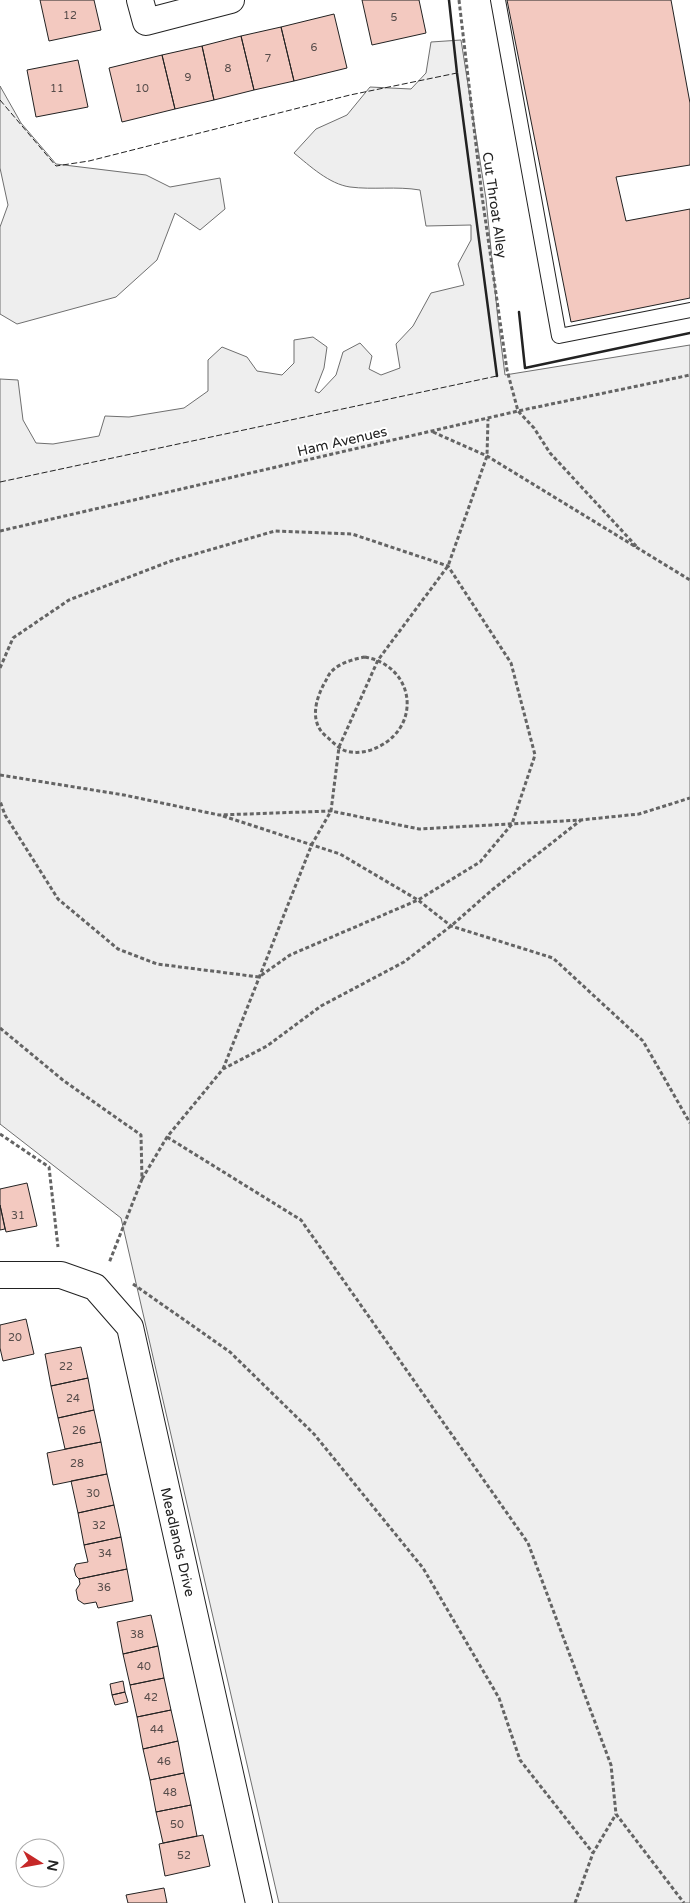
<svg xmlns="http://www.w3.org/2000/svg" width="690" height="1903" viewBox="0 0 690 1903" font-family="'Varela Round',sans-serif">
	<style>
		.green { fill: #eee; stroke: #6f6f6f }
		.building { fill: #f3c9c0; stroke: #222 }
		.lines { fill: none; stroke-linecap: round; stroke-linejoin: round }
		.lane-casing { stroke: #222; stroke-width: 16 }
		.street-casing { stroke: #222; stroke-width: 28 }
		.path { stroke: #646464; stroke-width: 3; stroke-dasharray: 4 2.5; stroke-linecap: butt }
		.lane { stroke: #fff; stroke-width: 14 }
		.street { stroke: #fff; stroke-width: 26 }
		.fence { stroke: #222; stroke-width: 1; stroke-dasharray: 6 2.5; stroke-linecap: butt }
		.wall { stroke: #222; stroke-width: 2.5 }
		.labels { text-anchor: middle; stroke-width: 4; stroke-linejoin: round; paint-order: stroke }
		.number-label { font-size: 11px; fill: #564c4a }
		.street-label { font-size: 14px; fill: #222; stroke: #fff }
	</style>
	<rect width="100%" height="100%" fill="#fff"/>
	<!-- green -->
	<path class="green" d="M461 40 486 199 498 320 505 375 690 345V1903H279L121 1218 0 1124V379L18 380 23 420 36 443 53 444 99 436 105 416 129 417 184 408 208 391V360L222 347 247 357 257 371 282 375 294 363V340L313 337 327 347 324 368 315 391 319 393 336 375 343 352 360 343 372 356 369 369 381 375 400 368 396 344 413 326 431 293 464 285 458 264 471 240V225L426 226 420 190C396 186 373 190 350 187 329 184 310 166 294 153L316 129 347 115 370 87 411 89 426 73 431 42Z
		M0 86 21 123 56 164 146 175 170 187 220 178 225 209 200 230 175 213 157 260 116 297 17 324 0 314V227L8 205 0 168Z"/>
	<!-- building -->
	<path class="building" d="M40 0H94L101 30 49 41Z
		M362 0H419L426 33 372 45Z
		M507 0H671L690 103V165L616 177 626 221 690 209V298L571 322Z
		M334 14 347 68 294 81 281 27Z
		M281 27 294 81 254 90 241 36Z
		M241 36 254 90 214 100 202 46Z
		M202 46 214 100 175 109 162 55Z
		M162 55 175 109 122 122 109 68Z
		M78 60 88 107 36 117 27 70Z
		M27 1183 37 1226 6 1232 0 1205V1189Z
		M0 1205 5 1229 0 1230Z
		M26 1319 34 1354 3 1361 0 1348V1325Z
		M81 1347 88 1378 51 1386 45 1354Z
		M88 1378 94 1410 58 1418 51 1386Z
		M94 1410 101 1442 65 1449 58 1418Z
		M101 1442 107 1474 53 1485 47 1453Z
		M107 1474 114 1505 78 1513 71 1481Z
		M114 1505 121 1537 84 1545 78 1513Z
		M121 1537 127 1569 79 1579 76 1576 74 1569 76 1564 88 1562 84 1545Z
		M127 1569 133 1601 98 1608 96 1602 84 1604 78 1600 76 1590 80 1584 79 1579Z
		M151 1615 158 1646 123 1654 117 1622Z
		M158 1646 164 1678 130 1685 123 1654Z
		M164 1678 171 1710 137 1717 130 1685Z
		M123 1681 125 1692 112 1695 110 1684Z
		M125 1692 128 1702 115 1705 112 1695Z
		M171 1710 178 1741 143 1749 137 1717Z
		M178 1741 184 1773 150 1780 143 1749Z
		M184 1773 191 1805 156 1812 150 1780Z
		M191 1805 197 1836 163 1843 156 1812Z
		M203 1835 210 1866 165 1876 159 1844Z
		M164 1888 167 1903H128L126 1895Z"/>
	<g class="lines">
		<defs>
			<path id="lane" d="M498 0 559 336 690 310"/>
			<path id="street" d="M140 0 146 22 231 0
				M0 1275H61L95 1287 130 1327 259 1903"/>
		</defs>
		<!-- lane casing -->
		<use href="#lane" class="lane-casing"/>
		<!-- street casing -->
		<use href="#street" class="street-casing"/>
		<!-- path -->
		<path class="path" d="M459 0 482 196 507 370 518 411 534 428 550 453 637 547
			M433 432 487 456 690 580
			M0 531 518 411 690 375
			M365 657C414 666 422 724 380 746 369 752 357 754 346 751 339 749 333 742 327 737 309 723 315 700 325 682 327 679 328 675 331 672 339 663 354 659 365 657Z
			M0 668 13 638 69 600 171 561 275 531 352 534 448 566 511 663 535 755 512 824 480 862 418 900 290 955 259 977 157 964 118 949 58 899 5 815 0 801
			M0 775 124 795 219 815 331 811 419 829 581 820 639 814 690 798
			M223 816 340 854 418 900 451 926 553 958 643 1041 690 1123
			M0 1028 64 1081 141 1135 142 1179 109 1263
			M223 1069 312 844 331 811 339 747 378 660 448 566 487 456 488 419
			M0 1134 49 1167 58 1247
			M167 1137 301 1220 528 1543 611 1765 616 1814 684 1903
			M142 1179 167 1137 223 1069 267 1046 321 1006 404 962 451 926 492 890 581 820
			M133 1284 230 1352 314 1434 423 1568 499 1698 520 1760 593 1853
			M575 1903 593 1853 616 1814"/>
		<!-- lane -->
		<use href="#lane" class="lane"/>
		<!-- street -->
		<use href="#street" class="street"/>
		<!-- fence -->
		<path class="fence" d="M0 100 56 166 89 161 350 95 457 73
			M0 482 497 376"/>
		<!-- wall -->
		<path class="wall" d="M449 0 457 73 497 376
			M519 312 525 368 690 333"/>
	</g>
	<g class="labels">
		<!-- number labels -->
		<g class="number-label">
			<text x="70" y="19">12</text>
			<text x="394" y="21">5</text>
			<text x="314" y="51">6</text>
			<text x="268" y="62">7</text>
			<text x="228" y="72">8</text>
			<text x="188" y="81">9</text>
			<text x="57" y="92">11</text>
			<text x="142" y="92">10</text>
			<text x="18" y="1219">31</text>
			<text x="15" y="1341">20</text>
			<text x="66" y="1370">22</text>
			<text x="73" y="1402">24</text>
			<text x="79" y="1434">26</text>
			<text x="77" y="1467">28</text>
			<text x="93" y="1497">30</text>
			<text x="99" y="1529">32</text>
			<text x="105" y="1557">34</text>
			<text x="104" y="1591">36</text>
			<text x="137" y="1638">38</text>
			<text x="144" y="1670">40</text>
			<text x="151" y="1701">42</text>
			<text x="157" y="1733">44</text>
			<text x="164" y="1765">46</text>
			<text x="170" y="1796">48</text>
			<text x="177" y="1828">50</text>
			<text x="184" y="1859">52</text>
		</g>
		<!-- street labels -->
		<g class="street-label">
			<text transform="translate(495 205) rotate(82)" y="5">Cut Throat Alley</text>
			<text transform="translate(342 441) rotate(-13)" y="5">Ham Avenues</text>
			<text transform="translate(178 1542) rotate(77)" y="5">Meadlands Drive</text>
		</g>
	</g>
	<!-- north arrow -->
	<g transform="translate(40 1863) rotate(101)"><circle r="24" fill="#ffffff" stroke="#a7a7a7"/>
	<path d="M0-4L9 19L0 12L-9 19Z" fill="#c62828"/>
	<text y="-8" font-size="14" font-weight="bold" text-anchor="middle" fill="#222222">N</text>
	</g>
</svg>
